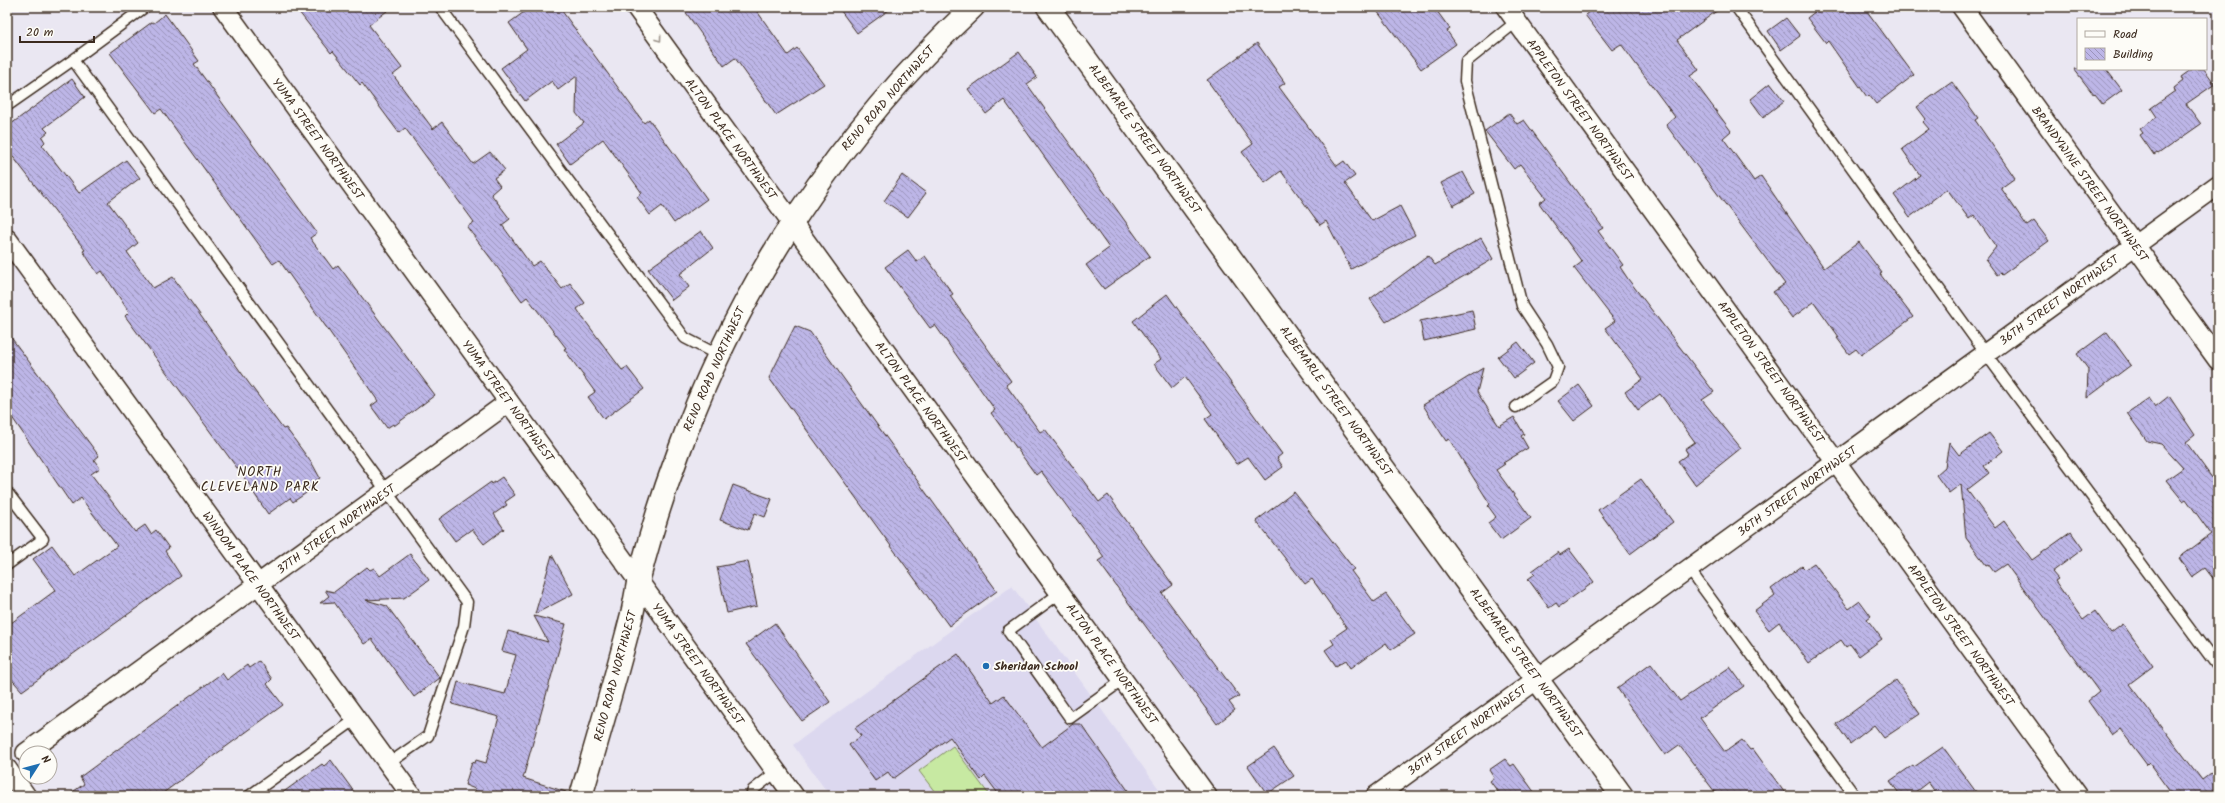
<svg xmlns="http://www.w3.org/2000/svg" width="2225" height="803" viewBox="0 0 2225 803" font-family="Kalam,sans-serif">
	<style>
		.built { fill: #dcd8ef }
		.pitch { fill: #c7e9a2; stroke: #818a60 }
		.building { fill: url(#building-back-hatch); stroke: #3b2a1e }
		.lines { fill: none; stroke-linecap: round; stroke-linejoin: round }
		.service-casing { stroke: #3b2a1e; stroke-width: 13 }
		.minor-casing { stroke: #3b2a1e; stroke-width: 22 }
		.tertiary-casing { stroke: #3b2a1e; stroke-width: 25 }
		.secondary-casing { stroke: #3b2a1e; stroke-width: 25 }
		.service { stroke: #fdfcf7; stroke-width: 10 }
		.minor { stroke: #fdfcf7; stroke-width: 19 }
		.tertiary { stroke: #fdfcf7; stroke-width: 22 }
		.secondary { stroke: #fdfcf7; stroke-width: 22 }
		.oneway { stroke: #9c938a }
		.poi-dot { fill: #1f6fb2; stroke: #fdfcf7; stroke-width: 1.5 }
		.labels { text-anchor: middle; stroke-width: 3.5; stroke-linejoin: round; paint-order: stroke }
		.street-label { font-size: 12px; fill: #3b2a1e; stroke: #fdfcf7 }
		.poi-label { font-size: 12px; font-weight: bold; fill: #3b2a1e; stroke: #fdfcf7; text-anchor: start }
		.neighbourhood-label { font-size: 13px; letter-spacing: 1px; fill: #3b2a1e; stroke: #fdfcf7 }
	</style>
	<defs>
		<pattern id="building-back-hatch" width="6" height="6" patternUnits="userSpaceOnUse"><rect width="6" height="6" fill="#bdb6e7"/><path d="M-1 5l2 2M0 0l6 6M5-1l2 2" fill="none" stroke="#9b94bb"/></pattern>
	</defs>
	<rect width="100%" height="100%" fill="#eae7f2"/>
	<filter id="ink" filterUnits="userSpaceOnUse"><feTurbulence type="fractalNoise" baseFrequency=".025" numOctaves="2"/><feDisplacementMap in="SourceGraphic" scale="8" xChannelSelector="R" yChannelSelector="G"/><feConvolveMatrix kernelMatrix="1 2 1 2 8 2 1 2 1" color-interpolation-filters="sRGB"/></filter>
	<g filter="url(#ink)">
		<!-- built -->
		<path class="built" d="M1012 586 1164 796H830L793 745Z"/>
		<!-- pitch -->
		<path class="pitch" d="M953 746 990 796H938L919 771Z"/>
		<!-- building -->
		<path class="building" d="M295 7H392L369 25 402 68 393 75 433 129 442 122 473 164 490 152 505 170 494 178 500 186 491 194 510 219 502 225 532 266 540 261 562 289 570 283 585 303 577 309 583 318 622 370 627 367 644 389 604 419 588 397 595 392 564 349 566 348 527 297 522 301 492 260 467 227 474 222 405 128 399 133 362 83 360 85 333 51 331 53Z
			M531 7H559L644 123 649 119 707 199 674 223 662 206 650 215 637 197 642 193 603 139 570 164 556 144 584 123 576 113 577 76 558 90 552 81 525 101 501 68 527 49 509 23Z
			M682 7H754L788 55 797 48 824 84 776 115 735 58 724 66Z
			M838 7H893L857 33Z
			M1374 7H1434L1450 29 1447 31 1456 44 1421 69Z
			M1595 7H1722L1677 40 1699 70 1690 76 1731 131 1723 138 1754 181 1761 176 1824 268 1859 242 1882 273 1880 274 1913 317 1861 355 1856 349 1849 354 1837 338 1839 337 1814 302 1792 318 1773 292 1785 284 1666 125 1675 117 1621 44 1612 50 1585 15Z
			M1821 7H1864L1914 75 1876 104 1869 95 1867 97 1828 41 1826 43 1807 18Z
			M165 14 199 61 194 64 317 233 310 238 333 269 338 265 435 395 394 426 393 424 387 428 371 406 378 401 279 260 273 264 161 109 155 113 110 53 152 22 154 23Z
			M1786 18 1800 36 1781 50 1768 31Z
			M1257 43 1285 83 1279 87 1337 166 1344 161 1355 176 1345 183 1372 221 1400 206 1415 235 1351 269 1326 221 1320 225 1281 171 1265 183 1242 152 1253 144 1207 80Z
			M1019 52 1037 77 1027 84 1150 256 1104 289 1086 265 1109 248 1004 100 986 114 968 89Z
			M2074 69H2106L2122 90 2103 104 2095 94 2094 95Z
			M2192 69H2204L2215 84 2186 104 2201 124 2158 154 2157 153 2154 155 2140 135 2143 133 2140 129 2157 117 2151 108 2175 91 2174 88 2183 81 2181 77Z
			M72 79 85 97 44 128 48 132 42 137 45 142 42 145 79 193 126 160 140 178 108 202 138 243 127 252 153 288 173 277 248 382 283 429 286 428 313 465 320 478 309 485 312 489 293 502 290 498 268 514 253 492 254 491 125 316 129 312 102 271 98 274 83 251 85 250 7 149V127Z
			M1952 82 1978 118 1975 120 2015 178 2001 188 2027 226 2034 221 2049 241 2002 275 2000 273 1997 275 1986 260 1996 247 1974 215 1969 219 1947 189 1910 217 1894 195 1920 175 1902 149 1929 129 1923 122 1926 119 1917 107Z
			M1770 83 1784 101 1763 117 1750 99Z
			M1509 113 1517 124 1524 120 1569 181 1603 228 1598 231 1623 265 1620 267 1628 279 1714 392 1702 400 1741 448 1695 485 1678 461 1688 454 1685 449 1695 442 1660 394 1638 410 1625 392 1643 379 1605 328 1615 321 1574 268 1582 262 1539 203 1546 198 1520 164 1514 169 1485 131Z
			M1463 172 1475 194 1453 206 1441 183Z
			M902 175 926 193 908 217 884 201Z
			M701 231 713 248 680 274 689 287 672 300 648 269Z
			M1481 238 1493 259 1386 322 1370 299 1428 256 1435 265Z
			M908 250 917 262 925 256 953 294 950 296 1011 381 1006 385 1040 432 1045 429 1099 502 1108 495 1173 585 1162 593 1239 696 1229 702 1235 710 1217 724 1098 561 1104 557 1041 471 1036 475 991 413 995 410 935 325 930 328 885 267Z
			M1167 294 1282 454 1277 458 1283 467 1265 480 1248 457 1237 464 1205 419 1212 414 1185 377 1172 388 1154 364 1161 359 1133 321Z
			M1472 310 1476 329 1424 341 1420 321Z
			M795 326 810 332 997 591 949 626 769 378Z
			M7 332 99 456 94 460 100 468 91 474 135 532 145 525 151 534 156 530 169 548 165 551 181 576 22 691 7 674V626L56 590 33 559 52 545 75 576 117 546 81 498 72 505 7 410Z
			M2107 332 2131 365 2087 398 2088 369 2077 354Z
			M1518 342 1534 363 1514 378 1498 357Z
			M1483 368 1477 392 1499 426 1514 417 1524 434 1521 436 1528 448 1503 463 1505 464 1496 470 1531 518 1501 540 1488 523 1496 517 1488 506 1490 504 1449 439 1446 441 1423 405Z
			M1579 385 1594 406 1574 421 1558 401Z
			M2169 396 2195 435 2186 442 2218 486 2214 489 2218 495V585L2205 568 2192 577 2179 558 2211 534 2186 499 2183 501 2166 480 2183 468 2161 444 2147 441 2127 413 2149 398 2155 407Z
			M1989 433 2003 451 1984 466 1989 473 1967 490 1995 528 2004 521 2032 560 2071 532 2083 549 2052 572 2058 579 2055 581 2083 620 2095 611 2111 633 2123 624 2153 666 2129 684 2202 780 2218 768V796H2173L2149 763 2147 765 2120 729 2112 735 2088 701 2099 692 2006 564 1994 572 1988 564 1986 565 1966 538 1961 484 1949 493 1936 475 1945 467 1949 442 1959 455Z
			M502 477 515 495 505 502 507 505 494 514 504 529 484 544 472 529 455 541 439 519 491 482 492 484Z
			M1641 479 1673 522 1630 554 1598 510Z
			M733 485 772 499 765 517 755 513 748 530 720 520Z
			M1294 492 1354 569 1351 571 1374 602 1386 594 1415 634 1391 650 1386 643 1351 668 1346 660 1336 666 1325 650 1334 644 1331 639 1347 628 1312 579 1305 584 1256 521Z
			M1569 549 1594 582 1559 607 1556 603 1549 608 1528 579 1535 574 1532 571 1558 552 1560 555Z
			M410 554 429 580 404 598 366 600 387 606 440 678 414 697 372 639 364 644 334 602 320 603 329 596 325 590 334 592 367 567 370 570 374 568 380 576Z
			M552 555 573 594 535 614Z
			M748 561 757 606 727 613 717 567Z
			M1814 563 1849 609 1860 601 1871 616 1867 619 1882 639 1859 656 1850 644 1846 647 1841 640 1809 663 1779 622 1769 630 1754 611 1775 595 1771 589 1802 566 1805 569Z
			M534 616 566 624 523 778 566 792 565 796H489L475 791V789L465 785 472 762 475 763 476 760 486 763 499 717 452 704 458 682 505 694 516 655 502 651 508 631 548 642Z
			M775 623 830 702 802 721 746 644Z
			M958 654 993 703 1004 695 1042 747 1073 724H1081L1132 796H1000L985 776 981 780 950 737 893 779 888 772 875 781 849 745 861 736 855 728Z
			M259 661 272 679 267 684 283 705 159 796H67L84 784 80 777 222 673 227 680 247 665 249 668Z
			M1651 663 1680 701 1730 667 1744 686 1700 718 1725 752 1742 740 1750 750 1753 749 1787 796H1718L1679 745 1665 755 1617 688Z
			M1896 680 1920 714 1884 738 1874 725 1850 744 1836 724Z
			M1943 747 1979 796H1938L1928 782 1910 796H1901L1890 781 1913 765 1914 767Z
			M1274 748 1294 776 1267 794 1248 766Z
			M1505 759 1511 766 1514 764 1537 796H1501L1490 781 1494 778 1489 770Z
			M331 760 357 796H278L322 764 324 766Z"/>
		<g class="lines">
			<defs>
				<path id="service" d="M145 7 73 60 467 602 464 626 428 736 388 764
					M440 7 685 338 718 355
					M1736 7 1986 354 2218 667
					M7 106 73 60
					M1516 407 1553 381 1558 367 1547 344 1522 306 1465 81 1466 62 1516 22
					M7 492 43 539 7 565
					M1689 569 1855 796
					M1060 593 1008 631 1070 718 1123 680
					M249 796 356 719
					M751 796 753 790 776 772"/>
				<path id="minor" d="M223 7 794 796
					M636 7 1207 796
					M1506 7 2078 796
					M1962 7 2218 360
					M7 239 412 796
					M26 753 509 402
					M7 769 26 796
					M1376 796 2218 185"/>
				<path id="tertiary" d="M1048 7 1622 796"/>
				<path id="secondary" d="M581 796C598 738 615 681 630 622 634 608 636 593 639 578 650 536 663 494 678 454 739 283 841 131 973 7"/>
			</defs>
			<!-- service casing -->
			<use href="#service" class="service-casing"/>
			<!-- minor casing -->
			<use href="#minor" class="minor-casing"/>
			<!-- tertiary casing -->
			<use href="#tertiary" class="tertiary-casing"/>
			<!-- secondary casing -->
			<use href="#secondary" class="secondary-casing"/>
			<!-- service -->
			<use href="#service" class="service"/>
			<!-- minor -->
			<use href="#minor" class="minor"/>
			<!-- tertiary -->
			<use href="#tertiary" class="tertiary"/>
			<!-- secondary -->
			<use href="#secondary" class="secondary"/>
		</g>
		<!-- one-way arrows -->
		<defs><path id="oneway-chevron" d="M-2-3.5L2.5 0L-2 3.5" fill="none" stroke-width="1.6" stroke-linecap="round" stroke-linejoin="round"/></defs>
		<use class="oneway" href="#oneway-chevron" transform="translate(659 39) rotate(54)"/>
	</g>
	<!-- markers -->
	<circle class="poi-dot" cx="986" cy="666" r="4"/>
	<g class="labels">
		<!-- street labels -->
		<g class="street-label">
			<text transform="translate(888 98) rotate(-49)" y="4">RENO ROAD NORTHWEST</text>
			<text transform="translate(1580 110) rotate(54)" y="4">APPLETON STREET NORTHWEST</text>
			<text transform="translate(318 139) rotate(54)" y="4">YUMA STREET NORTHWEST</text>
			<text transform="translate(731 139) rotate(54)" y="4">ALTON PLACE NORTHWEST</text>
			<text transform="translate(1145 139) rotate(54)" y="4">ALBEMARLE STREET NORTHWEST</text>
			<text transform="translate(2090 184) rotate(54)" y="4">BRANDYWINE STREET NORTHWEST</text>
			<text transform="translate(2059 300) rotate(-36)" y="4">36TH STREET NORTHWEST</text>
			<text transform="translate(714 369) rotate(-66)" y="4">RENO ROAD NORTHWEST</text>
			<text transform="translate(1771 372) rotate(54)" y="4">APPLETON STREET NORTHWEST</text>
			<text transform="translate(508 401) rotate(54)" y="4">YUMA STREET NORTHWEST</text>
			<text transform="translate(1336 401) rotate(54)" y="4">ALBEMARLE STREET NORTHWEST</text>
			<text transform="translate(921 402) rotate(54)" y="4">ALTON PLACE NORTHWEST</text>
			<text transform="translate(1797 491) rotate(-36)" y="4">36TH STREET NORTHWEST</text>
			<text transform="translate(336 529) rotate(-36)" y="4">37TH STREET NORTHWEST</text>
			<text transform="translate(251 576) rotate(54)" y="4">WINDOM PLACE NORTHWEST</text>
			<text transform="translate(1961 635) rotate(54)" y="4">APPLETON STREET NORTHWEST</text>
			<text transform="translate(1526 663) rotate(54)" y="4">ALBEMARLE STREET NORTHWEST</text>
			<text transform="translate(698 664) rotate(54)" y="4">YUMA STREET NORTHWEST</text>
			<text transform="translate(1112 664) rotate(54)" y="4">ALTON PLACE NORTHWEST</text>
			<text transform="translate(615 676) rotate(-75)" y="4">RENO ROAD NORTHWEST</text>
			<text transform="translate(1467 730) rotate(-36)" y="4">36TH STREET NORTHWEST</text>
		</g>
		<!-- poi labels -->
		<g class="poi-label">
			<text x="994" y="670">Sheridan School</text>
		</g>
		<!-- neighbourhood labels -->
		<g class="neighbourhood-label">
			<text x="260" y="476">NORTH<tspan x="260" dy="15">CLEVELAND PARK</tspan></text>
		</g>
	</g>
	<!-- margin -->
	<rect width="2225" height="803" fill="none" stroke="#fdfcf7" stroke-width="24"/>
	<rect x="12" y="12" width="2201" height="779" fill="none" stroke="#3b2a1e" stroke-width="1.5" filter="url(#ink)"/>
	<!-- legend -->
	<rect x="2077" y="18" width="130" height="52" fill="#fdfcf7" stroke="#afa8a0"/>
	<rect x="2085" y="31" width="20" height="6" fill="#fdfcf7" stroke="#afa8a0"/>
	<text x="2113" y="38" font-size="12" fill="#3b2a1e">Road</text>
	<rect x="2085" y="48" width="20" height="12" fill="url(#building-back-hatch)" stroke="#afa8a0"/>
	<text x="2113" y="58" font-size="12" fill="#3b2a1e">Building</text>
	<!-- north arrow -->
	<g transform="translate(38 765) rotate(54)"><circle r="19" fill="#fdfcf7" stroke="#afa8a0"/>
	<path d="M0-3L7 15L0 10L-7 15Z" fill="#1f6fb2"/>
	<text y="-6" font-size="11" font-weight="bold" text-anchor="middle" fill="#3b2a1e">N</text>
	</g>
	<!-- scale -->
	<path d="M20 36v6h74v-6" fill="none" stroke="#3b2a1e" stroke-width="2"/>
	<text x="26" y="36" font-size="12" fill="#3b2a1e" stroke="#fdfcf7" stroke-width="3" paint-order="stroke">20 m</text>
</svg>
